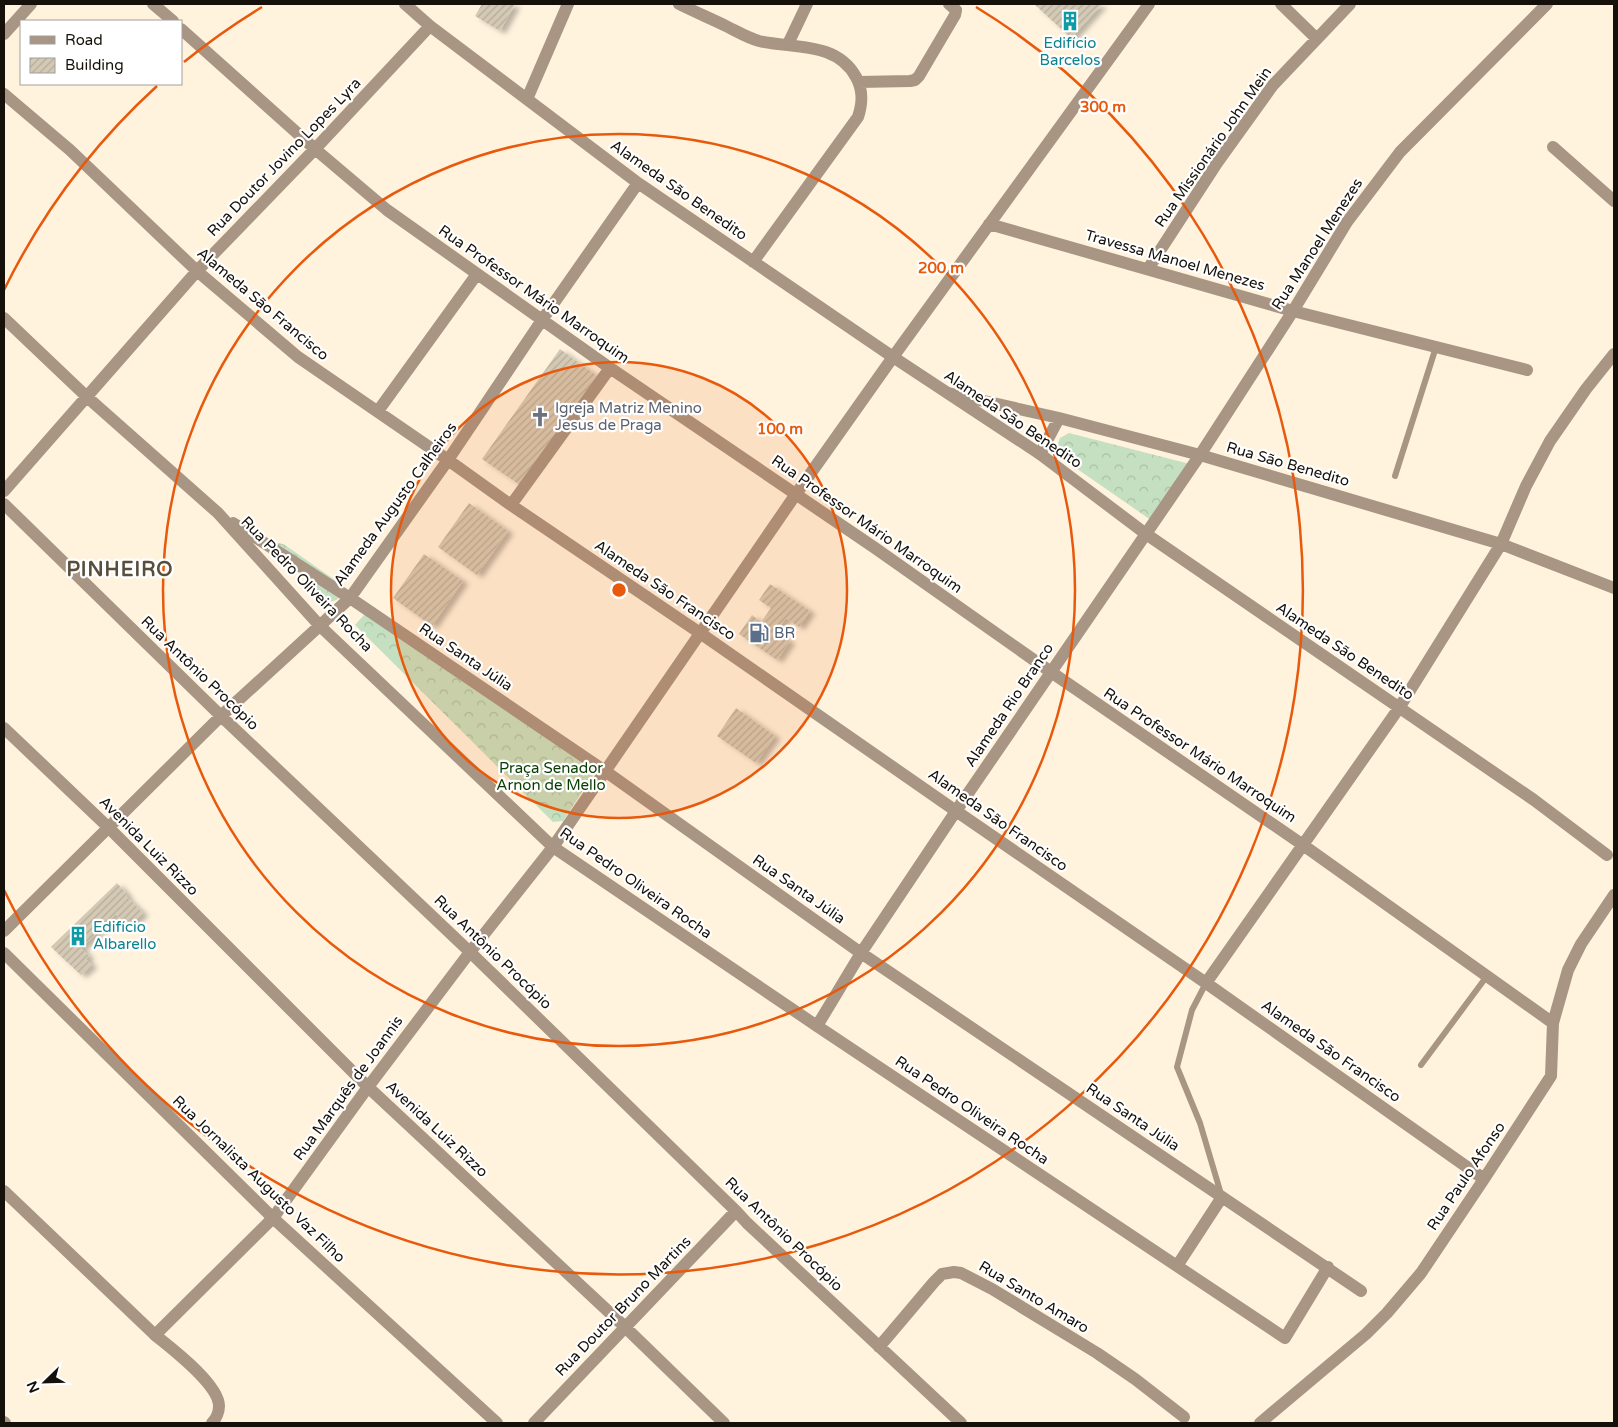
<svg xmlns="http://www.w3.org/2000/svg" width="1618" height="1427" viewBox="0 0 1618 1427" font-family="'Varela Round',sans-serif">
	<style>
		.forest { fill: url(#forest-crowns) }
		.building { fill: url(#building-hatch); filter: url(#shadow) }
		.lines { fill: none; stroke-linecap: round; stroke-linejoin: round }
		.service { stroke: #a89583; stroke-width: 6 }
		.minor { stroke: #a89583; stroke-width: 12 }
		.tertiary { stroke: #a89583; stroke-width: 12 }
		.ring { fill: none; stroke: #e8590c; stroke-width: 2.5 }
		.labels { text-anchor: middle; stroke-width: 4.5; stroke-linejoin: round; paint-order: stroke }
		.culture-label { font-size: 15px; fill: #0d838f; stroke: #fff }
		.street-label { font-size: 15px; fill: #15110a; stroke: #fff }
		.worship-label { font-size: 15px; fill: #5b616d; stroke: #fff; text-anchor: start }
		.service-label { font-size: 15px; fill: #4e5e75; stroke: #fff; text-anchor: start }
		.park-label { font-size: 15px; fill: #063d00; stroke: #fff }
		.district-label { font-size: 20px; font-weight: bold; letter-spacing: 1px; fill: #584e3c; stroke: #fff }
		.centre { fill: #e8590c; stroke: #fff; stroke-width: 2.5 }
		.ring-label { font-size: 15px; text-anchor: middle; font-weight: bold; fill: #e8590c; stroke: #fff; stroke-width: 4.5; stroke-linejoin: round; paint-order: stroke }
	</style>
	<defs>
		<pattern id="forest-crowns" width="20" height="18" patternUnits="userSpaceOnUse" patternTransform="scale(1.25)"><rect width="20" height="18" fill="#c5e0c0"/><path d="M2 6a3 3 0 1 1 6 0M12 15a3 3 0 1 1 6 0" fill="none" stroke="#a8bfa4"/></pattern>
		<pattern id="building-hatch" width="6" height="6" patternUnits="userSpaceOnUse" patternTransform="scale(1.25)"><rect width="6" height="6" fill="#d4c9b4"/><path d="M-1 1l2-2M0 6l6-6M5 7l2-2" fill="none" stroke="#b5ac99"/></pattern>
		<filter id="shadow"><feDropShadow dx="5.5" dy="3" stdDeviation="2.5" flood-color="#0004"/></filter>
	</defs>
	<rect width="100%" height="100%" fill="#fff3de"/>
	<!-- forest -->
	<path class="forest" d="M1069 433 1190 464 1158 525 1060 457 1056 448 1060 438Z
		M279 543 285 545 342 585C343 595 340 601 329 602L275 550V544Z
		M372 606 591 765 594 774 563 821 553 822 355 625Z"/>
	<!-- building -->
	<path class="building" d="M482 4H515L500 31 475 16Z
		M1034 4H1102L1071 38Z
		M560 349 597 376 520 485 482 459Z
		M469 503 508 531 477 575 438 547Z
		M424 554 463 581 432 626 393 598Z
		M770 584 810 611 799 627 786 618 776 632 790 641 777 660 739 634 752 615 761 622 771 608 759 600Z
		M736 708 775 736 756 763 717 736Z
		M117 883 127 894 126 896 143 913 131 924 126 920 123 922 116 914 81 948 89 956 86 959 92 965 81 975 51 947Z"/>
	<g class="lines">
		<!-- service -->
		<path class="service" d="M1395 476 1436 347
			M1206 983 1192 1010 1177 1067 1200 1123 1221 1194
			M1421 1065 1487 976"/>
		<!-- minor -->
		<path class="minor" d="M153 4 173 21
			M405 4 430 26 638 183 893 357 1149 4
			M679 4C695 12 712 19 728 27 738 32 748 38 759 41 793 49 836 41 856 77 863 90 863 102 858 117L753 262
			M1281 4 1317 39
			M181 29 315 149 387 210 610 368 875 548 1051 672 1303 845 1553 1023
			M788 44 807 4
			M859 82 910 81 915 80 919 76 955 15 956 10 949 4
			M4 94 70 150 197 271 298 357 448 460 511 505 700 633
			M527 99 568 4
			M1553 147 1614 201
			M989 224 1293 311 1527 370
			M1148 269 1217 163 1273 85 1350 4
			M4 318 87 397 218 513 320 626 553 847 817 1026 1285 1338 1328 1267
			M948 393 1059 418 1200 455 1501 544 1614 588
			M378 411 477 274
			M1040 454 1059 418
			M4 491 197 271 315 149 430 26
			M4 504 221 716 470 952 736 1211 747 1223 961 1423
			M511 505 610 368
			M233 523 350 598 605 771 861 953 1361 1291
			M1146 534 1534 800 1607 855
			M4 728 109 828 368 1087 625 1327 724 1423
			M4 931 221 716 350 598 448 460 542 320 638 183
			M4 953 273 1218 497 1423
			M1206 983 1399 708 1501 544 1526 486 1550 441 1586 389 1614 354
			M817 1026 861 953 956 811 1206 983 1484 1179
			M1177 1266 1222 1197
			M155 1335C171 1348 219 1384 219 1406 219 1412 216 1419 212 1423
			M879 1347 934 1282 942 1274 954 1272 961 1273 992 1289 1097 1353 1135 1379 1184 1417
			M4 1422 5 1423
			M534 1423 736 1211
			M1260 1423 1366 1334 1387 1313 1421 1273 1484 1179 1551 1076 1553 1023 1568 970 1581 944 1614 895"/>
		<!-- tertiary -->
		<path class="tertiary" d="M4 34 31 4
			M700 633 956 811 1200 455 1293 311 1347 222 1400 152 1547 4
			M4 1191 155 1335 273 1218 368 1087 470 952 553 847 796 494 893 357 1040 454 1146 534"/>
	</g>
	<!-- distance rings -->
	<circle cx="619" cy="590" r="228" fill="#e8590c" fill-opacity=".12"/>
	<g class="ring">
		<circle cx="619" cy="590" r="228"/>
		<circle cx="619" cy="590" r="456"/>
		<path d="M4 290A684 684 0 0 1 157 86M184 62A684 684 0 0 1 262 7M976 7A684 684 0 1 1 4 890"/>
	</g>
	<!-- icons -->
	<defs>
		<symbol id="building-bare" viewBox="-9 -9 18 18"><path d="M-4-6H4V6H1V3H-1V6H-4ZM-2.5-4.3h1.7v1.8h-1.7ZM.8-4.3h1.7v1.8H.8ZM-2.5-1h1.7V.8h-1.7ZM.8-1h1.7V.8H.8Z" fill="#0f9aa8" stroke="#fff" stroke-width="2.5" paint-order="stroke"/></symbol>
		<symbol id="church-bare" viewBox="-9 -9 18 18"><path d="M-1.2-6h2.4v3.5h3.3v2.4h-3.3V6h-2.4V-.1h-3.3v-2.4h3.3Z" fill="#6b7280" stroke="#fff" stroke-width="2.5" paint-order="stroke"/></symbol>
		<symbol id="fuel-bare" viewBox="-9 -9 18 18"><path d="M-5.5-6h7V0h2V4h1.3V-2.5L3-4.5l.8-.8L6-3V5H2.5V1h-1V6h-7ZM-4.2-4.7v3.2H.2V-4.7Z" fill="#5c6f8a" stroke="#fff" stroke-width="2.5" paint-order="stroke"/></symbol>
	</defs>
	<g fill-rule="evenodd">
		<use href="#building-bare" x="1056" y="7" width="28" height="28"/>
		<use href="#church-bare" x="526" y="403" width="28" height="28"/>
		<use href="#fuel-bare" x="745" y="619" width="28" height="28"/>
		<use href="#building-bare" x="64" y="922" width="28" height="28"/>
	</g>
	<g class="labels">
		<!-- culture labels -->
		<g class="culture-label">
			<text x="1070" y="48">Edifício<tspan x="1070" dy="17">Barcelos</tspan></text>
			<text x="93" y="932" text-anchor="start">Edifício<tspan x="93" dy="17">Albarello</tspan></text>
		</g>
		<!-- street labels -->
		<g class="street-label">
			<text transform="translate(1213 147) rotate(-55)" y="5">Rua Missionário John Mein</text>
			<text transform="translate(284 157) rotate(-46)" y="5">Rua Doutor Jovino Lopes Lyra</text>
			<text transform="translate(679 190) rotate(35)" y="5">Alameda São Benedito</text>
			<text transform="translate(1317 244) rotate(-57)" y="5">Rua Manoel Menezes</text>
			<text transform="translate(1175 260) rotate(16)" y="5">Travessa Manoel Menezes</text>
			<text transform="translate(534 294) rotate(35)" y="5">Rua Professor Mário Marroquim</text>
			<text transform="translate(263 304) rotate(40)" y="5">Alameda São Francisco</text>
			<text transform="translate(1013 419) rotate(34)" y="5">Alameda São Benedito</text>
			<text transform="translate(1288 464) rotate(16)" y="5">Rua São Benedito</text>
			<text transform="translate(395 504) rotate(-54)" y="5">Alameda Augusto Calheiros</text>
			<text transform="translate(867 524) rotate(35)" y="5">Rua Professor Mário Marroquim</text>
			<text transform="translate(307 584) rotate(46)" y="5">Rua Pedro Oliveira Rocha</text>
			<text transform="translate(665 590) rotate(34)" y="5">Alameda São Francisco</text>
			<text transform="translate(1345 651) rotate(34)" y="5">Alameda São Benedito</text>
			<text transform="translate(466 657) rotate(34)" y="5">Rua Santa Júlia</text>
			<text transform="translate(200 673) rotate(44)" y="5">Rua Antônio Procópio</text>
			<text transform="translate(1009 705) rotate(-56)" y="5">Alameda Rio Branco</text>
			<text transform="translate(1200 755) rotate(34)" y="5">Rua Professor Mário Marroquim</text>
			<text transform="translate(998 820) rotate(35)" y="5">Alameda São Francisco</text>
			<text transform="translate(149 846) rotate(45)" y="5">Avenida Luiz Rizzo</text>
			<text transform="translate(636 883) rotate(35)" y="5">Rua Pedro Oliveira Rocha</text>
			<text transform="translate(799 889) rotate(35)" y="5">Rua Santa Júlia</text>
			<text transform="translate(493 952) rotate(44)" y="5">Rua Antônio Procópio</text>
			<text transform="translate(1331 1051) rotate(35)" y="5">Alameda São Francisco</text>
			<text transform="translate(348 1088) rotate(-54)" y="5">Rua Marquês de Joannis</text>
			<text transform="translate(972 1110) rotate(34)" y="5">Rua Pedro Oliveira Rocha</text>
			<text transform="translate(1133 1117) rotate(34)" y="5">Rua Santa Júlia</text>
			<text transform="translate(437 1129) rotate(43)" y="5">Avenida Luiz Rizzo</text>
			<text transform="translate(1466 1176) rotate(-56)" y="5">Rua Paulo Afonso</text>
			<text transform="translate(259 1179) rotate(44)" y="5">Rua Jornalista Augusto Vaz Filho</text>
			<text transform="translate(784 1234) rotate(44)" y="5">Rua Antônio Procópio</text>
			<text transform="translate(1034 1297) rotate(31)" y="5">Rua Santo Amaro</text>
			<text transform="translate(623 1306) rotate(-46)" y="5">Rua Doutor Bruno Martins</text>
		</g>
		<!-- worship labels -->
		<g class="worship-label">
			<text x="555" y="413">Igreja Matriz Menino<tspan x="555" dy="17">Jesus de Praga</tspan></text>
		</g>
		<!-- service labels -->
		<g class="service-label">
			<text x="774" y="638">BR</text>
		</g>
		<!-- park labels -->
		<g class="park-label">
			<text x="551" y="773">Praça Senador<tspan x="551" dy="17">Arnon de Mello</tspan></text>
		</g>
		<!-- district labels -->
		<g class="district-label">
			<text x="120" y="576">PINHEIRO</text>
		</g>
	</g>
	<circle cx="619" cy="590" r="8" class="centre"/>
	<g class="ring-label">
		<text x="1103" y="112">300 m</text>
		<text x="941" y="273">200 m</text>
		<text x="780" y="434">100 m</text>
	</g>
	<!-- border -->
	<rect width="1618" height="1427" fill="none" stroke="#15110a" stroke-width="10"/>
	<!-- legend -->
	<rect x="20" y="20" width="162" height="65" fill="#ffffff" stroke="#a1a09d"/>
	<rect x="30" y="36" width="25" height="8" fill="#a89583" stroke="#a1a09d"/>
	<text x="65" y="45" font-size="15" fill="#15110a">Road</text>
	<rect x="30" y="58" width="25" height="15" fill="url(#building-hatch)" stroke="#a1a09d"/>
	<text x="65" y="70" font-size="15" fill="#15110a">Building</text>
	<!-- north arrow -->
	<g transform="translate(45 1382) rotate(247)" stroke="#ffffff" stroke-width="4" paint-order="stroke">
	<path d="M0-4L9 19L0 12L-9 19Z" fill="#15110a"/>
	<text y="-8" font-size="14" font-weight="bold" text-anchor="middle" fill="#15110a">N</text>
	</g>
</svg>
